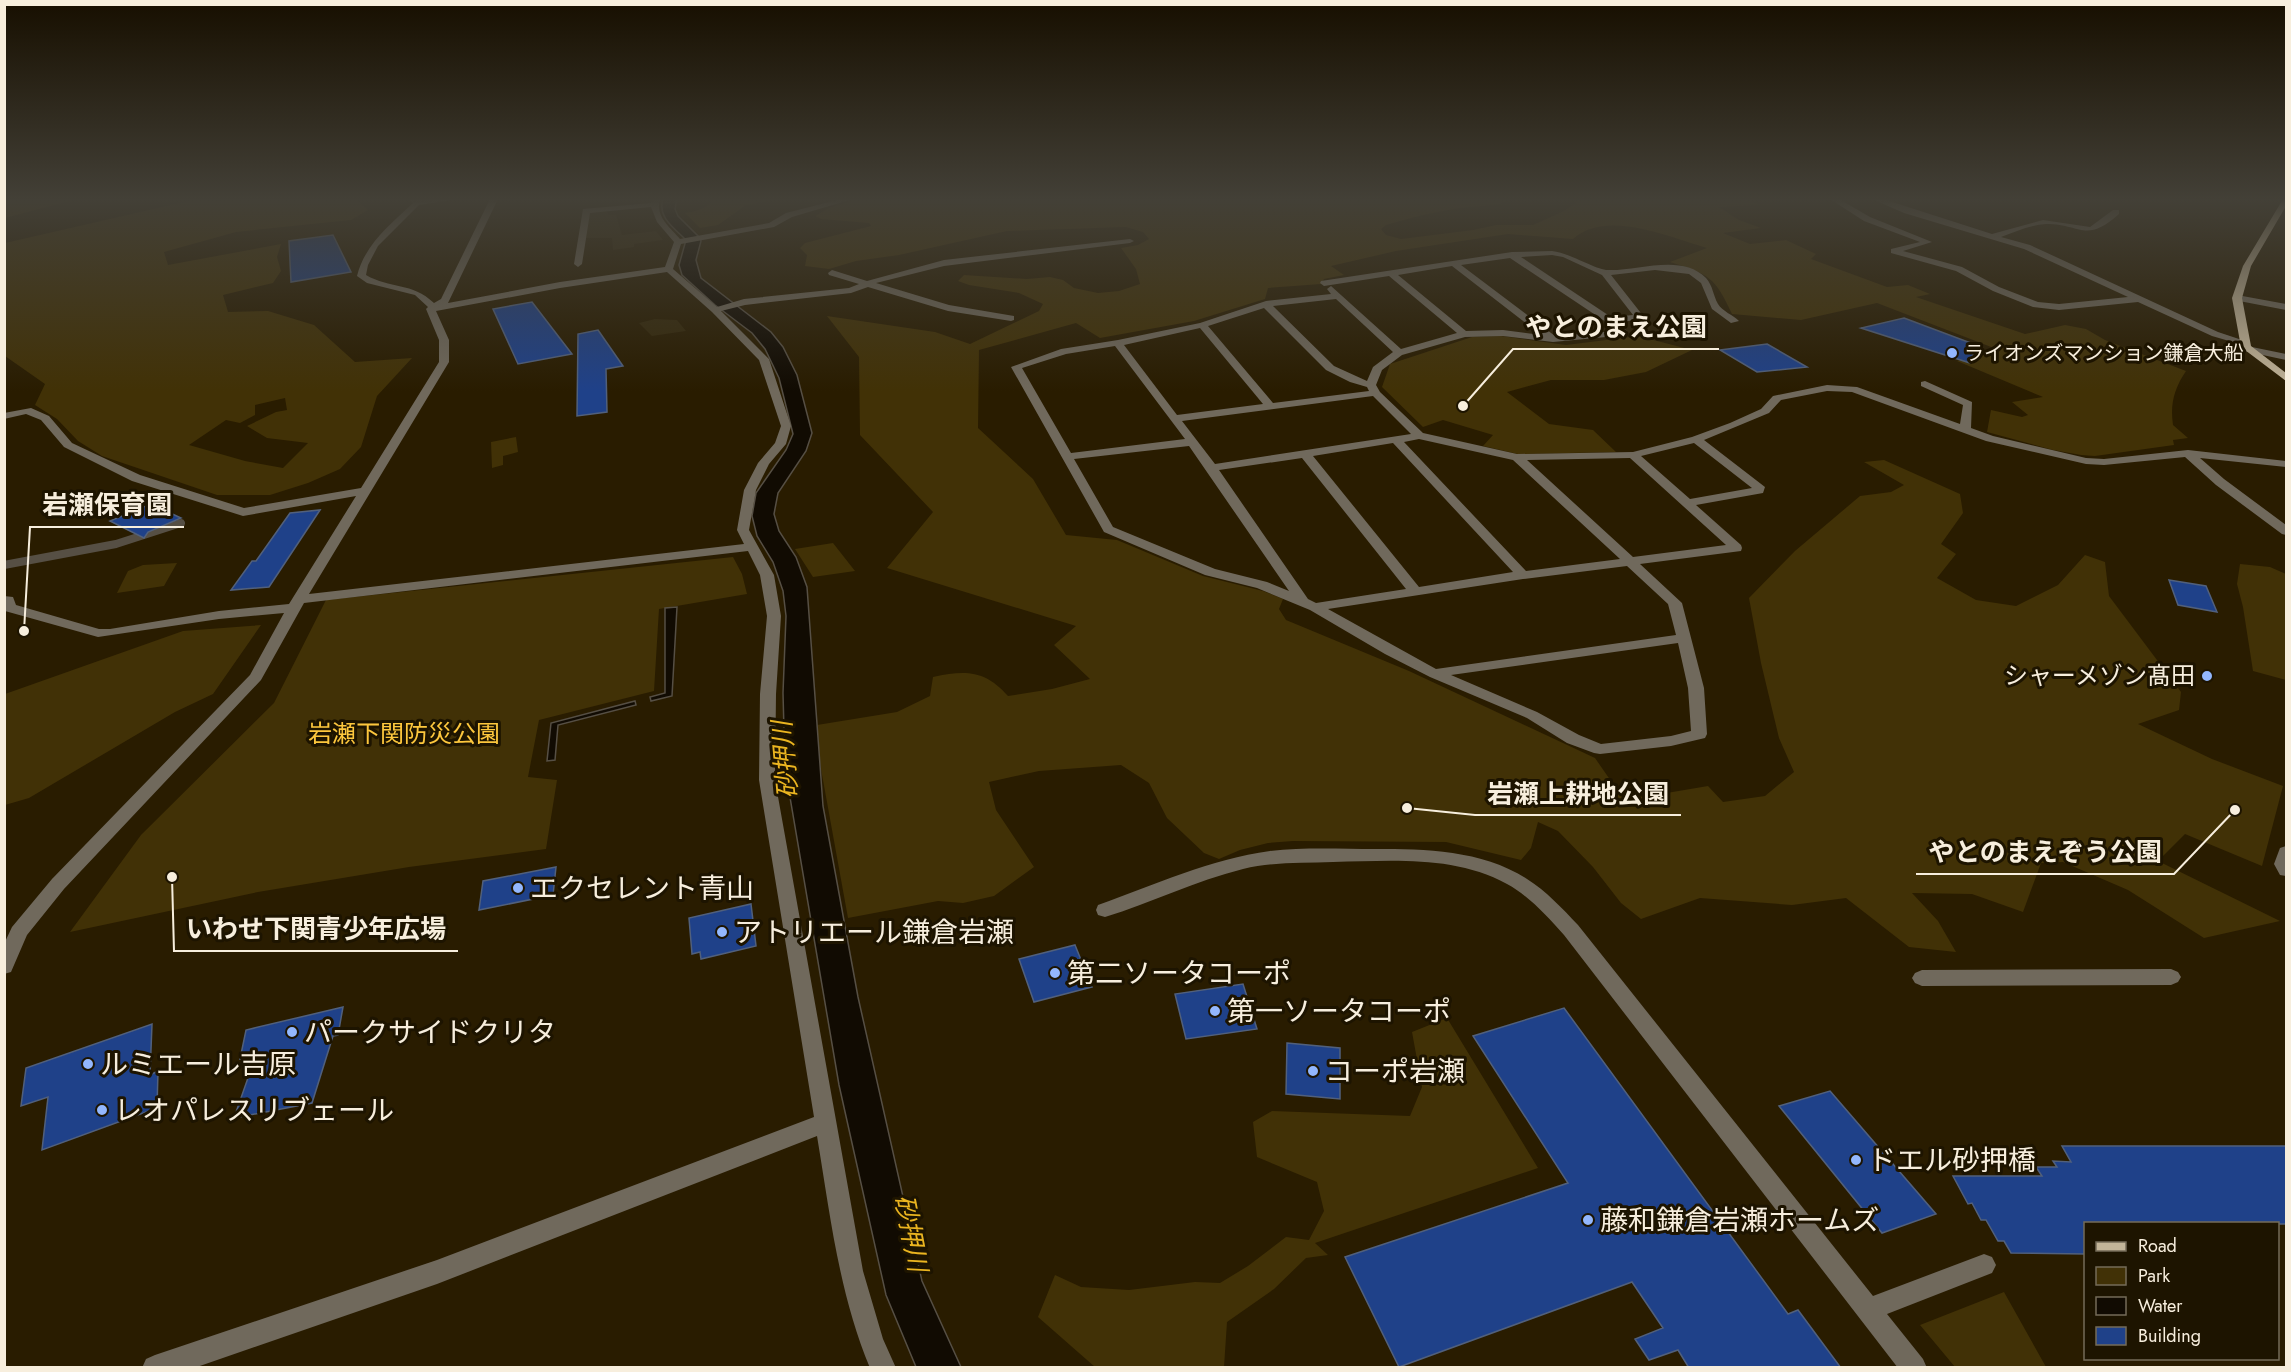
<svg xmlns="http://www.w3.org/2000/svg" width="2291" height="1372" viewBox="0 0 2291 1372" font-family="Jost,'Noto Sans JP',sans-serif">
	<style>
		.built { fill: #34280a }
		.green { fill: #413106; fill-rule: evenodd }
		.water { fill: #110b02; stroke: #564f44; stroke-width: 1.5 }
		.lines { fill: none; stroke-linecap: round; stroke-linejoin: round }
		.stream { stroke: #564f44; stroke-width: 8 }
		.building { fill: #1f4189; stroke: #51607c; stroke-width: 1.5 }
		.minor { fill: #70695c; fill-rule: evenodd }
		.major { fill: #c3b599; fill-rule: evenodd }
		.poi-dot { fill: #93b7fd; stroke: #1d1400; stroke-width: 2 }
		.labels { text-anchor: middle; stroke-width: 6; stroke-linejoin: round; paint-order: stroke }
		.far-poi-label { font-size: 20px; fill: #f7eedd; stroke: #1d1400; text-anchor: start }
		.poi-label { font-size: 24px; fill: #f7eedd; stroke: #1d1400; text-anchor: end }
		.park-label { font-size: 24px; fill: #fdc73d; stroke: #1d1400 }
		.water-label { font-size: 26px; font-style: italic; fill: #ebb520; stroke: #1d1400 }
		.near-poi-label { font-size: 28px; fill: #f7eedd; stroke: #1d1400; text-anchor: start }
		.leader { fill: none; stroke: #f7eedd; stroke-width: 2 }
		.callout-dot { fill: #f7eedd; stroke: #1d1400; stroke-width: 2 }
		.callout-label { font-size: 26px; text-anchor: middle; font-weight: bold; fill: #f7eedd; stroke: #1d1400; stroke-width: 6; stroke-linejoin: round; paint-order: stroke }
	</style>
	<rect width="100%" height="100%" fill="#291c00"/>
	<!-- built -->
	<path class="built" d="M606 211 609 215H616L622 235 656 231 663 240 634 244V247L613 250 612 238H586L588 212Z
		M655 319 677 320 686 331 652 336 639 323Z"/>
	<!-- green -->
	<path class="green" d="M5 199H77L5 218Z
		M197 199 218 201 239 199H356L368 210 351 220 236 232 164 252 168 265 281 244 277 257 281 271 273 283 223 295 228 312 268 311 314 325 355 362 412 358 377 396 361 447 340 469 308 483 270 495H217L102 456 78 441 57 419 35 405 45 384 5 356V243ZM285 398 287 410 276 412 247 426 267 438 308 443 283 468 245 461 189 445 226 420 240 423 255 415V405Z
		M713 199H781L746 205 718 225 700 228 685 213C697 211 707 209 713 199Z
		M857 199H1508C1500 206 1492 205 1482 206 1449 208 1417 216 1386 225L1381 229 1386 235 1401 239 1473 230 1496 225H1533L1564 211 1581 199 1750 200 1759 205 1719 207 1739 220 1761 228 1723 233 1750 244 1786 240 1816 254 1811 259 1887 287 1908 285 1930 294 1916 297 2025 334 2065 325 2086 329 2105 340 2186 371C2174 389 2170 404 2173 425L2188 438 2173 440 2174 445 2095 456 2081 455 2053 450 1987 432 1991 410 2022 417 2028 415 2012 402 2043 397 1957 361 1999 350 1877 303 1801 320 1732 314C1715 277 1709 274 1670 262L1707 248C1668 237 1607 209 1573 239L1508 234 1396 251 1331 266 1344 275 1324 279 1321 284 1268 288 1265 299 1194 321 1100 338 1076 323 979 350 978 428 1033 479 1066 535 1117 540 1203 576 1263 591 1283 599 1279 609 1286 620 1409 671 1595 758 1620 794 1643 797 1708 786 1723 802 1765 796 1794 772 1779 738 1761 663 1749 598 1795 551 1860 496 1891 492 1904 485 1864 462 1884 460 1960 494 1963 513 1941 544 1956 554 1937 578 1976 600 2016 606 2058 585 2085 555 2105 562 2109 596 2181 692 2179 710 2138 724 2212 759 2283 786 2262 866 2185 834 2158 861 2280 921 2204 938 2128 890 2063 862 2041 863 2023 912 1972 894 1912 893 1938 921 1956 952 1909 947 1846 898 1792 905 1700 898 1641 919 1621 903 1593 867 1558 831 1538 822 1531 848 1521 860 1446 842 1293 841 1268 843 1240 850 1219 859 1204 853 1167 818 1149 783 1121 765 1039 771 989 782 996 810 1034 867 994 896 963 903 938 901 848 918 819 758 817 725 897 712 930 696 933 677C966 670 985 670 1008 696L1052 689 1090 679 1054 645 1076 626 887 568 933 512 860 435 859 357 827 316 935 332 970 344 1039 311 1043 304 1019 293 969 285 958 281 964 275 1027 279 1050 277 1063 280 1074 288 1098 293 1119 291 1140 284 1136 269 1121 248 1138 245 1149 239 1143 232 1126 227 1007 231 899 255 856 261 829 269 805 266 807 255 800 248 805 243 871 226 869 223 821 219 815 216 829 208Z
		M1501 336 1566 345 1638 336 1692 350 1646 372 1604 380H1551L1507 392 1549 424 1593 430 1616 452 1518 454 1483 446 1493 435 1443 420 1423 427 1382 387 1390 364 1472 337Z
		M516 437 518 452 503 456V465L492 468 491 442Z
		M833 543 855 571 813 577 795 549Z
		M733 557 742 574 747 594 659 609 654 691 539 720 528 777 557 780 546 849 409 867 258 892 70 932 141 835 274 703 326 600Z
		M177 563 164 586 117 593 128 571 143 565Z
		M2240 564 2270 567 2286 574V680L2253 671 2243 607 2237 584Z
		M261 625 213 694 175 712 29 798 5 805V694L183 631Z
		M1447 1018 1538 1168 1315 1243 1328 1255 1306 1258 1274 1289 1227 1322 1224 1367H1095L1038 1317 1055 1275 1081 1287 1129 1290 1195 1282 1220 1283 1248 1266 1286 1237 1309 1240 1324 1211 1317 1182 1257 1157 1253 1122 1272 1111 1410 1116 1422 1087 1412 1032Z
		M2004 1292 2046 1367H1955L1920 1325Z"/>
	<!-- water -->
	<path class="water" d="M663 199H677L675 209 678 216 700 238 701 241 696 260 701 278 771 332 783 347 797 375 812 433 806 451 778 493 774 514 779 531 796 557 807 587 823 806 858 997 922 1281 961 1367H916L886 1295 839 1085 785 768 783 693 786 616 783 591 773 562 757 536 752 516 756 493 786 450 793 434 779 378 765 349 752 333 715 305 682 275 679 265 686 240C674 228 657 217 663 199Z
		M677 607 672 696 651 701 650 697 665 693V608Z
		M635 701 636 705 558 725 555 760 547 761 551 723Z"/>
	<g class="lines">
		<!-- stream -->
		<path class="stream" d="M4 565 116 544 181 523"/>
	</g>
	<!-- building -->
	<path class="building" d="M333 235 351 272 291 282 289 241Z
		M532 302 572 354 518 364 493 309Z
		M1904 318 1976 345 1970 363 1861 328Z
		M598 330 623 366 606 369 607 412 577 416 578 334Z
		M1767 344 1807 367 1757 372 1720 350Z
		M151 504 181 518 148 532 144 538 110 521Z
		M320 510 269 587 231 590 252 561H256L290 513Z
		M2169 580 2206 586 2217 612 2178 605Z
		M556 867 553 895 479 910 483 881Z
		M751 904 756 946 701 959 700 952 692 954 689 918Z
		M1075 945 1092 987 1034 1002 1019 959Z
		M1243 984 1257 1029 1186 1039 1175 994Z
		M343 1007 338 1035 333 1036 312 1103 234 1118 256 1055 240 1059 246 1030Z
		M1564 1008 1788 1314 1798 1310 1841 1368H1689L1678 1350 1649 1360 1635 1339 1663 1328 1632 1282 1399 1367 1345 1257 1568 1183 1473 1036Z
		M152 1024 150 1075 158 1071 157 1108 42 1150 48 1097 21 1106 26 1068Z
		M1287 1043 1340 1048V1099L1286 1094Z
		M1830 1091 1936 1214 1882 1233 1779 1106Z
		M2062 1146H2286V1224H2085V1254L2011 1253 2004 1241H1998L1986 1220H1981L1972 1203 1968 1204 1953 1176H2042L2036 1167H2057L2053 1161 2071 1162Z"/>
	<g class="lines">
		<!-- minor -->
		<path class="minor" d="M409 199H458L419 205 378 246 368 265 366 275C390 289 412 282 434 303L441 299 490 199H498L448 303 560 282 665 267 674 242 657 222 651 207 590 213 582 264 578 267 574 264 583 209 651 203 652 199H660C655 217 670 227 680 239L769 223 786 213 841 199H853L792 217 774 227 681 244 673 269 717 307 744 299 849 288 859 284 829 275 828 273 832 270 867 281 944 260 1130 239 1134 241 1130 243 944 266 876 283 949 305 1014 316V320L1011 321 948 311 868 287 851 293 745 305 721 311 769 359 791 426 786 444 769 464 756 490 749 530 774 575 781 616 776 694 775 780 863 1271 883 1339 896 1368H870C839 1294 830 1214 817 1136L437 1284 194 1368H142L146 1359 155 1355 437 1260 814 1117 759 780 760 694 767 616 760 575 748 551 304 603 261 680 64 889 27 935 11 972 4 974V944L12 927 52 879 250 675 284 613 219 619 98 637 5 611 4 596 13 597 16 605 99 629H110L219 611 289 604 356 496 243 516 132 481 64 447 41 420 26 414 4 419V413L31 408 49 416 72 443 140 475 244 508 361 488 439 362V340L426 309 428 307 415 295 367 283 357 276C365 244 390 225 413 203ZM667 272 712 312 759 360 781 426 775 443 758 463 744 490 737 530 744 544 309 594 449 362V340L436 311 560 288Z
			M1830 199H1839L1870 217 1932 242 1903 251 1962 267 1999 287 2038 302 2059 304 2128 297 2024 249 1904 213 1872 199H1883L1992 234 2043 220 2090 227 2113 210H2119V214C2085 244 2082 224 2046 224 2030 225 2015 232 2001 237L2030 245 2218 332 2248 342 2243 345 2212 336 2138 302 2059 310 2033 307 1993 291 1956 271 1891 253V249L1920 242 1864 221Z
			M1552 251C1570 253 1596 270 1608 270 1638 271 1682 253 1706 278 1713 286 1713 295 1718 304 1722 311 1733 315 1739 321L1731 323 1712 309 1701 283 1689 274 1655 270 1611 275 1644 317 1639 320 1617 322 1627 331V335L1553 342 1503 336 1465 337 1402 355 1382 370 1376 385 1380 392 1423 433 1517 454 1633 452 1692 437 1730 423 1761 409 1773 396 1827 385 1857 387 1960 424 1963 405 1921 386V382L1925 381 1972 402 1971 428 1993 436 2086 458 2104 459 2188 450 2286 461V467L2200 458 2224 479 2286 525V535L2282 534 2216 485 2185 457 2104 465 2086 464 1986 441 1852 392 1827 391 1781 400 1769 413 1704 440 1765 487 1763 493 1696 505 1741 545 1742 548 1741 551 1640 564 1682 603 1704 688 1707 734 1705 738 1671 746 1600 754 1594 753 1567 743 1527 718 1430 677 1385 654 1310 610 1257 588 1205 575 1104 532 1011 367 1061 349 1118 340 1200 323 1266 301 1331 294 1327 289 1331 286 1401 349 1457 333 1389 276 1324 286 1320 283 1321 281 1512 252ZM1552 255 1563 257 1602 275 1633 315 1611 317 1521 257ZM1510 258 1606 322 1616 331 1555 336 1461 265ZM1452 266 1541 335 1503 330 1466 331 1398 275ZM1336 299 1393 352 1373 367 1367 381 1334 366 1273 306ZM1264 308 1326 370 1350 382 1367 387 1369 391 1273 403 1208 326ZM1200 328 1263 404 1177 415 1124 345ZM1115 346 1185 439 1071 453 1022 368 1066 354ZM1373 396 1411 434 1215 464 1182 421ZM1419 439 1513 460 1620 559 1526 571 1404 442ZM1393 443 1513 572 1419 587 1313 456ZM1694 443 1752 488 1690 499 1641 456ZM1189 446 1289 591 1267 582 1215 569 1113 527 1074 459ZM1302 458 1406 589 1316 603 1308 599 1219 470ZM1630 458 1726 545 1633 557 1527 460ZM1627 566 1668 604 1676 635 1436 669 1328 609 1523 579ZM1678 643 1688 688 1691 731 1671 736 1601 744 1579 735 1537 712 1451 675Z
			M2237 295 2286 304V310L2234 300V296Z
			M2247 346 2286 354V360L2244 351 2242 349Z
			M2286 846V876L2280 875 2274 864 2280 848Z
			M1375 849C1426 849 1482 850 1527 879 1546 891 1562 908 1578 925L1873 1296 1984 1254 1992 1257 1996 1265 1992 1273 1887 1314 1923 1359 1927 1368H1898L1564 935C1547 916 1529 896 1507 884 1454 855 1391 861 1333 862 1302 863 1273 862 1243 869 1195 881 1151 903 1105 917L1098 915 1096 910 1098 905C1154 885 1211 859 1270 851 1304 847 1341 849 1375 849Z
			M2171 969 2178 972 2181 977 2178 982 2171 985 1922 986 1915 983 1912 978 1915 973 1922 970Z"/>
		<!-- major -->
		<path class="major" d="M2283 199H2286V206L2251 266 2242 298 2251 346 2286 373V381L2241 347 2232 298 2243 266Z"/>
	</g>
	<!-- sky -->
	<linearGradient id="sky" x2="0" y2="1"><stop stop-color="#170f00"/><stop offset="0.51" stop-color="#434037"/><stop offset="1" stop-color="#434037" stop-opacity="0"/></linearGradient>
	<rect width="2291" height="391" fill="url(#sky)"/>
	<!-- markers -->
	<g class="poi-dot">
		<circle cx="1952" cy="353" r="6"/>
		<circle cx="2207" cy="676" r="6"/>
		<circle cx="518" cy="888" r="6"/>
		<circle cx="722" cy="932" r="6"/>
		<circle cx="1055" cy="973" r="6"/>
		<circle cx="1215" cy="1011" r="6"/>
		<circle cx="292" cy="1032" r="6"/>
		<circle cx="88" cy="1064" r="6"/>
		<circle cx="1313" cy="1071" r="6"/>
		<circle cx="102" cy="1110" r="6"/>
		<circle cx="1856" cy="1160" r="6"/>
		<circle cx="1588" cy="1220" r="6"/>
	</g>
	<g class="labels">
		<!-- far-poi labels -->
		<g class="far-poi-label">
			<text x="1964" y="360">ライオンズマンション鎌倉大船</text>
		</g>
		<!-- poi labels -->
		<g class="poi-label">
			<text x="2195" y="684">シャーメゾン髙田</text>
		</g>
		<!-- park labels -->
		<g class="park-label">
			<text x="404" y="742">岩瀬下関防災公園</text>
		</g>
		<!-- water labels -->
		<g class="water-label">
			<text transform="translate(785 760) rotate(-95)" y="9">砂押川</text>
			<text transform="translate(911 1233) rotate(79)" y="9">砂押川</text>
		</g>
		<!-- near-poi labels -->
		<g class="near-poi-label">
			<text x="530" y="898">エクセレント青山</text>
			<text x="734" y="942">アトリエール鎌倉岩瀬</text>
			<text x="1067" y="983">第二ソータコーポ</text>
			<text x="1227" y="1021">第一ソータコーポ</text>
			<text x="304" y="1042">パークサイドクリタ</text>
			<text x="100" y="1074">ルミエール吉原</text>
			<text x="1325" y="1081">コーポ岩瀬</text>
			<text x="114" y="1120">レオパレスリブェール</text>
			<text x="1868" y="1170">ドエル砂押橋</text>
			<text x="1600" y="1230">藤和鎌倉岩瀬ホームズ</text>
		</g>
	</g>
	<!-- callouts -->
	<path class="leader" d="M1463 406L1513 349H1719M24 631L30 527H184M1407 808L1475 815H1681M2235 810L2174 874H1916M172 877L174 951H458"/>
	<g class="callout-dot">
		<circle cx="1463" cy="406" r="6"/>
		<circle cx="24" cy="631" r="6"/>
		<circle cx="1407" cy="808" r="6"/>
		<circle cx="2235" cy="810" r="6"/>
		<circle cx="172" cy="877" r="6"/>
	</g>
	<g class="callout-label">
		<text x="1616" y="336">やとのまえ公園</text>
		<text x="107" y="514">岩瀬保育園</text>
		<text x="1578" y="803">岩瀬上耕地公園</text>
		<text x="2045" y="861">やとのまえぞう公園</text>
		<text x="316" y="938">いわせ下関青少年広場</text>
	</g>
	<!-- border -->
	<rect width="2291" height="1372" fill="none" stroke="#f7eedd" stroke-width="12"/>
	<!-- legend -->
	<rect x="2084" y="1222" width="195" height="138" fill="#1d1400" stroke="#746b58" stroke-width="1.5"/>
	<rect x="2096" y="1242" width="30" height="9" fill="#c3b599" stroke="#746b58" stroke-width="1.5"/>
	<text x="2138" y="1252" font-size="18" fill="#f7eedd">Road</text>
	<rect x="2096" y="1267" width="30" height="18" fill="#413106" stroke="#746b58" stroke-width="1.5"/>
	<text x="2138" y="1282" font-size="18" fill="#f7eedd">Park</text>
	<rect x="2096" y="1297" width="30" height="18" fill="#110b02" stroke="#746b58" stroke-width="1.5"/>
	<text x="2138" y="1312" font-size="18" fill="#f7eedd">Water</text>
	<rect x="2096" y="1327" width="30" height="18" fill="#1f4189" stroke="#746b58" stroke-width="1.5"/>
	<text x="2138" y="1342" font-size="18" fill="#f7eedd">Building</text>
</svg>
